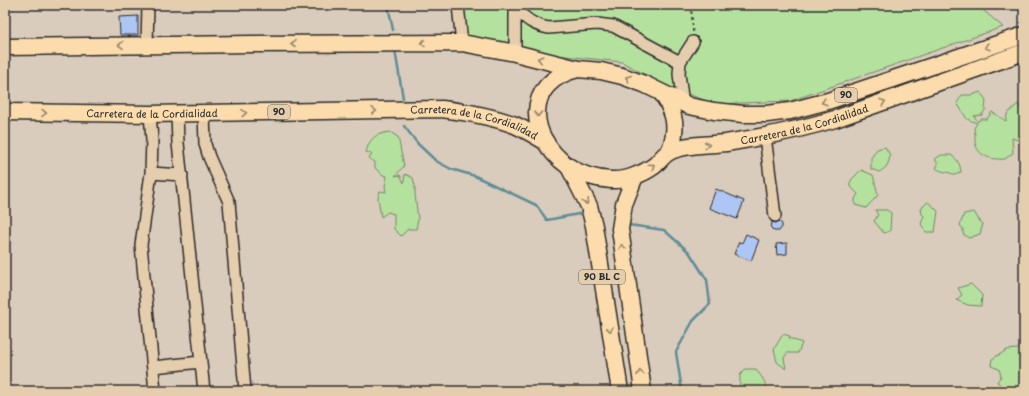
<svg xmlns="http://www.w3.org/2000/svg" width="1029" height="396" viewBox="0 0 1029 396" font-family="'Playpen Sans',sans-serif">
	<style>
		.green { fill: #b5e19f; stroke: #708665 }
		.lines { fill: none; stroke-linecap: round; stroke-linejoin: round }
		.stream { stroke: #5e8c96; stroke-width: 2.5 }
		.building { fill: #adc6f4; stroke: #2b2b2b }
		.minor-casing { stroke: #2b2b2b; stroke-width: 14 }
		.highway-casing { stroke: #2b2b2b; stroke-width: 19 }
		.path { stroke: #2b2b2b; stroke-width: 1.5; stroke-dasharray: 3 3; stroke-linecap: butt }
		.minor { stroke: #e5ceae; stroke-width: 11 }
		.highway { stroke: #fcdcac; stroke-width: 16 }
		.oneway { stroke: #94846c }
		.labels { text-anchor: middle; stroke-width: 4; stroke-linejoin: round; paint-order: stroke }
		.shield { fill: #e5ceae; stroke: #635c52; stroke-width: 1 }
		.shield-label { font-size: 9px; font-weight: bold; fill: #2b2b2b }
		.street-label { font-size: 10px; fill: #2b2b2b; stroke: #e5ceae }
	</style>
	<rect width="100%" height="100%" fill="#daccbc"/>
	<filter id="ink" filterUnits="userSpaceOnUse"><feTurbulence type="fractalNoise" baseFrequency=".025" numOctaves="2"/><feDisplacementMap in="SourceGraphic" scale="8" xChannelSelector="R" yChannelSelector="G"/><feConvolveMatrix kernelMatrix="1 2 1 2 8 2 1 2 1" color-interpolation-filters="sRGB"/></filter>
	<g filter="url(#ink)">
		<!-- green -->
		<path class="green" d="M464 5H977L1003 27 790 101 716 104 670 88 622 62 556 55 467 37Z
			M980 92 986 100 985 110 982 115 974 116 978 122 980 119H987L992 112 1006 121 1007 114 1018 104 1020 108 1024 111V140L1021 141 1012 138 1013 153 1005 159C992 160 977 157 975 141 975 136 975 133 974 128L977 123 967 119 957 103 962 95H972Z
			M390 132 398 137 404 166 395 176 400 175 404 183 405 174 413 178 415 186V194L418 219 416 229H408L401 236 394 229V214L388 212 381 217 378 198 380 191 386 192 385 186 387 176 383 175 375 168V162L369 159 372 154 366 152C370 137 376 134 390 132Z
			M885 147 890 155C889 163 887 168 879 172L871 169V158L877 149Z
			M941 155H951C958 160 960 164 961 172L955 175C948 171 942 173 936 168L938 164 935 159Z
			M861 170 873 175 878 195 866 208 855 205V199L858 194 849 185 852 179Z
			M928 202 938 211 935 232H926L921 224 924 216 922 214 921 208Z
			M875 210H887L891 213 890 231 884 233 874 221 878 215Z
			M974 212 979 220 983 224 980 234 969 238 963 234V229L960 225 964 214Z
			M971 284 982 295 981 306 968 305 956 300 962 295 958 288Z
			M783 334 790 336 789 338 802 343 798 353H787L784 358 786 369 777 362 774 349Z
			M1017 349H1024V386L1022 391H1005L1002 386 997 382 1001 376 999 369 991 366 992 359 1007 350Z
			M745 369H755C761 375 766 382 767 391H740L737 390 740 384V375Z"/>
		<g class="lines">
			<!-- stream -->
			<path class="stream" d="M388 5 393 30
				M395 50 403 98
				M404 126 418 144 436 161 451 169 475 176 536 205 547 220 584 213
				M629 225 664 230 689 252 707 280 710 304 693 321 676 352 682 391"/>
		</g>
		<!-- building -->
		<path class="building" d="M138 16V35H120L119 17Z
			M716 189 744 201 737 219 709 208Z
			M779 221 782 224V227L779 231H774L771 228 772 222 776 223Z
			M746 234 759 240 751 261 734 254 739 242 742 243Z
			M787 243V254L777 255 776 244Z"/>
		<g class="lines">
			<defs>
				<path id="minor" d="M458 5 462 43
					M515 9C527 19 532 25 549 28L597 24 613 26 680 62
					M147 45 148 5
					M515 53V9L516 5
					M683 104 679 74 680 62 693 42
					M204 113 205 144 209 157 229 202 245 391
					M150 114 152 140 151 173 141 245 155 391
					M177 114 178 143 204 391
					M765 136 775 216
					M151 173 182 175
					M153 367 201 362"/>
				<g id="highway">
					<path d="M5 47 252 44 462 43 515 53 578 69 601 71 622 76 644 84 689 106 714 111 743 114H767L790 111 828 101 1024 35"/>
					<path id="s1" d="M578 69C522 82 528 138 568 166 581 175 596 179 611 180 625 181 643 174 654 166 659 162 663 155 669 152 682 144 710 145 726 143 763 137 799 130 835 119L1024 52"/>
					<path d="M663 95C676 115 678 130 669 152"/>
					<path id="s2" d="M5 112 150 114 442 109C467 112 491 116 515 125 526 130 536 136 546 142"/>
					<path d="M569 167 589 206 594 226 620 391"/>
					<path d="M635 176 624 204 620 229 643 391"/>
				</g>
			</defs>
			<!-- minor casing -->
			<use href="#minor" class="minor-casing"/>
			<!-- highway casing -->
			<use href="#highway" class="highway-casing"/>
			<!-- path -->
			<path class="path" d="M691 5 693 33"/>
			<!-- minor -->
			<use href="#minor" class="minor"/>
			<!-- highway -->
			<use href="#highway" class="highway"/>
		</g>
		<!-- one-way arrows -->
		<defs><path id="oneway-chevron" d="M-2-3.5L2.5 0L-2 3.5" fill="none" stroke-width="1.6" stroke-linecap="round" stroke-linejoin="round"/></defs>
		<g class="oneway">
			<use href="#oneway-chevron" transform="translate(423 43) rotate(-180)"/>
			<use href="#oneway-chevron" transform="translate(293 44) rotate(180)"/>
			<use href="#oneway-chevron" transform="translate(121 45) rotate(179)"/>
			<use href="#oneway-chevron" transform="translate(987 47) rotate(161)"/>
			<use href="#oneway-chevron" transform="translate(540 59) rotate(-167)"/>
			<use href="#oneway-chevron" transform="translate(628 78) rotate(-160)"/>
			<use href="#oneway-chevron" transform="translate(824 102) rotate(164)"/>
			<use href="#oneway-chevron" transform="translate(883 102) rotate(-20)"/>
			<use href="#oneway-chevron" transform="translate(374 111) rotate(-1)"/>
			<use href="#oneway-chevron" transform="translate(44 113) rotate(1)"/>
			<use href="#oneway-chevron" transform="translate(244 113) rotate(-1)"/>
			<use href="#oneway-chevron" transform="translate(538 114) rotate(89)"/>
			<use href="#oneway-chevron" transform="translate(707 145) rotate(-6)"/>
			<use href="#oneway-chevron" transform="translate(652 166) rotate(-34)"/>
			<use href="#oneway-chevron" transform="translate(586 202) rotate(67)"/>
			<use href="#oneway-chevron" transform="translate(622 247) rotate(-98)"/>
			<use href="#oneway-chevron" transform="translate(610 329) rotate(81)"/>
			<use href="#oneway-chevron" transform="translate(640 373) rotate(-99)"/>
		</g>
	</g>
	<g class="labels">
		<!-- shield labels -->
		<g class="shield">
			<rect x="835" y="88" width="22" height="14" rx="3"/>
			<rect x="268" y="105" width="22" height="14" rx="3"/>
			<rect x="579" y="270" width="46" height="14" rx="3"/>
		</g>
		<g class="shield-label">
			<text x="846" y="98">90</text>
			<text x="279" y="115">90</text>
			<text x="602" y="280">90 BL C</text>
		</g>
		<!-- street labels -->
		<g class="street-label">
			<text dy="4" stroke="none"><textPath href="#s2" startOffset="147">Carretera de la Cordialidad</textPath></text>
			<text dy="4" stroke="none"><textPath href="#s1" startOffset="380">Carretera de la Cordialidad</textPath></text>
			<text dy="4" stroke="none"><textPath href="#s2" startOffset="471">Carretera de la Cordialidad</textPath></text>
		</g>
	</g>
	<!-- margin -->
	<rect width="1029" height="396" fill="none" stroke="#e5ceae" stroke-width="20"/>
	<rect x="10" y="10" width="1009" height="376" fill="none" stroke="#2b2b2b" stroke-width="1.5" filter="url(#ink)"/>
</svg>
